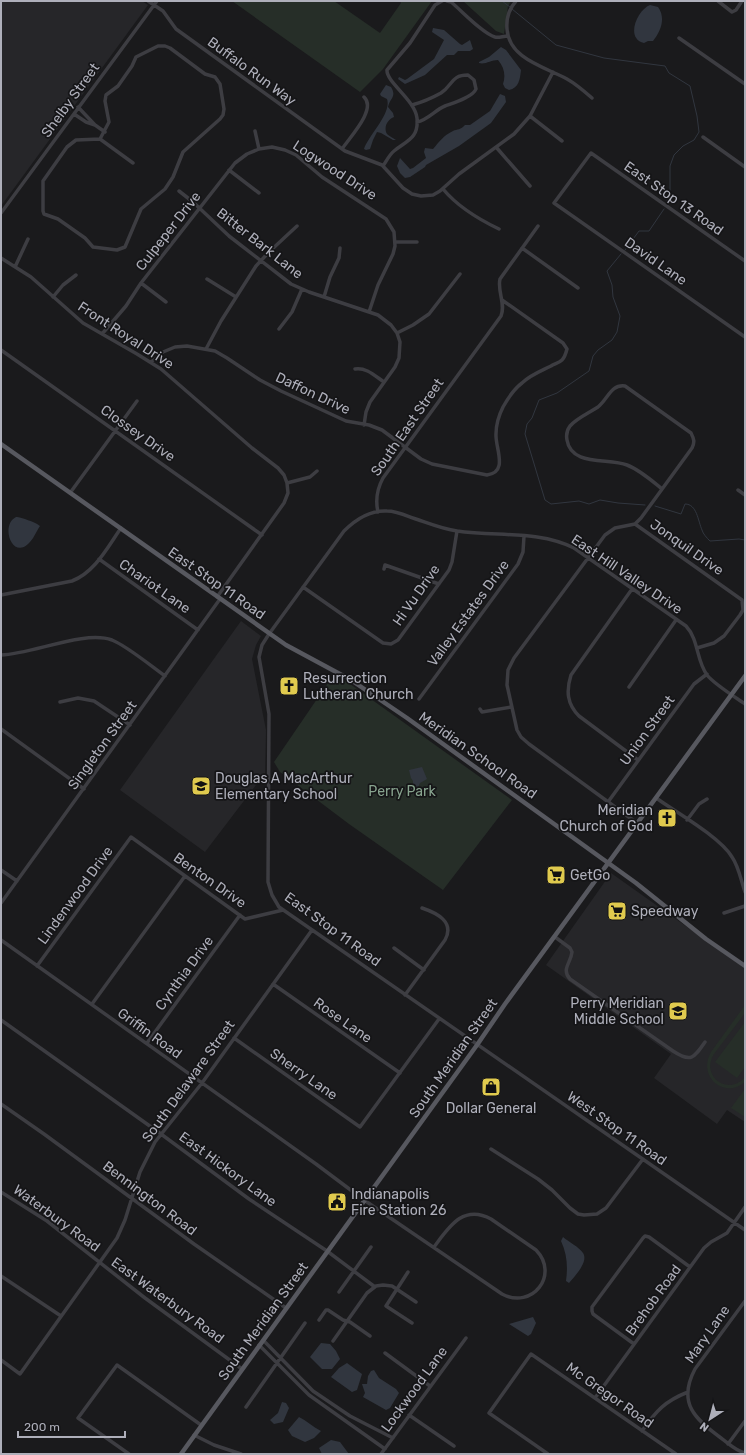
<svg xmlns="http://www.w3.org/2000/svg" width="746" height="1455" viewBox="0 0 746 1455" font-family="Rubik,sans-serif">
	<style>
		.built { fill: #262629 }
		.green { fill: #262e28 }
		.water { fill: #31363f }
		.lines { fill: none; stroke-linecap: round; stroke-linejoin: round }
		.stream { stroke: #31363f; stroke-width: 1 }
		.minor { stroke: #3d3d42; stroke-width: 3.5 }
		.major { stroke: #57585f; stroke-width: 4.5 }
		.labels { text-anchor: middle; stroke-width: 3.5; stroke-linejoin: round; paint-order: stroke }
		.street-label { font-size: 14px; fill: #aeafba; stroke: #151517 }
		.poi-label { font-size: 14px; fill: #aeafba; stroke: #151517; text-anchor: start }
		.park-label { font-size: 14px; fill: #87a38e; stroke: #151517 }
	</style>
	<rect width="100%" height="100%" fill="#1a1a1c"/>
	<!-- built -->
	<path class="built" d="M1 1H142L148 5 1 206Z
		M241 621 261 636 256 645 252 659 266 730 265 779 259 781 205 852 120 790Z
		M611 873 745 968V1122L727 1110 717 1124 654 1078 671 1054 546 965Z"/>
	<!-- green -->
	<path class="green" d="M232 1H334L380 33 401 3 400 1H432L383 69 360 92Z
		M463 1H511L508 6 504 34 496 31Z
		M343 679 512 800 443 890 349 824 280 772 274 762 330 680Z
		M745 1005V1013L714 1054C700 1076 728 1097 745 1077V1082C724 1100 697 1076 711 1052Z
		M745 1022V1067L737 1078 715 1062Z
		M745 1089V1117L731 1108Z"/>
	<!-- water -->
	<path class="water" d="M650 5 658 7C666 18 661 31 653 41H648L644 43C625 39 637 10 650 5Z
		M433 28 444 30 460 44 462 45 470 40 473 49 470 51H458L454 55H447L425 75 405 84 398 79 399 77 405 80 407 79 434 59 444 40 432 32Z
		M501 47 506 50 521 70C520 79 519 88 509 90L505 88 503 84C506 75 504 67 498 60 491 60 485 65 479 63V62L489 57Z
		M386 85 391 87C397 97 390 98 388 107L393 113 394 117C388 119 383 127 387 134 389 136 393 138 396 140H393L381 133 377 132 373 140 370 149 366 150 364 149C368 136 392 113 387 99L381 96 380 94Z
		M500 94 505 96 506 102 491 123 459 146 426 165 425 167 410 177 405 178 400 173 397 166 400 158 410 169 413 168 426 158 424 152 425 148 433 149C439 142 444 135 453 131 457 129 461 130 465 125H470L490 111Z
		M16 517C21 517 37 523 40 526 36 532 33 540 28 544 12 559 0 525 16 517Z
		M422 767 427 779 420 783 415 794H411L409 792V789L413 784V781L411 778 409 770Z
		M563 1237C569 1242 579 1247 583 1253 589 1262 574 1277 569 1283L566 1281C568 1266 567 1254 561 1241Z
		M533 1317 536 1323 531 1334 528 1336 509 1324Z
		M321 1343 330 1344 336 1351 340 1359 332 1369H322L310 1357Z
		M347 1363 362 1374 357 1390 352 1392 331 1377 339 1368Z
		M374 1370 379 1378 396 1389 399 1393 390 1408 386 1410 363 1397 365 1393 362 1384H367L368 1376 371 1371Z
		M282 1402 286 1403 289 1408 283 1422 274 1424 270 1420 278 1413Z
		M299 1417C307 1421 313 1427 321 1431L314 1438 305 1442 292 1436 288 1430Z
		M331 1440 340 1442 349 1454H322L319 1448Z"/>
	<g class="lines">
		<!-- stream -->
		<path class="stream" d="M502 1 510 7
			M512 9 556 45 604 58 665 66 669 73 690 86 697 116 699 132 694 140 683 146 674 155 670 166V192L666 203
			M625 250 639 231H649L664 209
			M621 254 607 271 612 285 613 297 620 316 617 332 612 340 598 350 593 356 589 371 557 393 539 400 532 418 527 424 525 434 545 500 551 504 579 501 589 504 600 500 618 503 645 505
			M655 506 681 514 685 504C697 504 698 521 702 530 703 534 707 538 710 541L739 539 745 540"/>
		<!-- minor -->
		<path class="minor" d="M148 1 163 11 176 29 345 151 382 165 403 188 412 194 421 196 433 195 440 191 459 174 514 134 530 116 553 72
			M447 1 451 2C462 11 482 33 495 37 499 38 503 36 508 36
			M516 1C509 9 506 18 507 29 509 59 545 67 567 79 576 84 584 91 592 98
			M718 1 732 12 736 10 742 1
			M679 38 745 84
			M158 46H165L170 48 205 74 215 77 220 84 224 109 223 115 220 119 183 152 173 177 165 189 141 209 125 247 117 250 93 247 85 238 58 219 44 214 43 211V181L67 147 76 140 100 139 109 122 105 101 106 95 118 86 132 66 136 57Z
			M412 105C423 102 432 98 441 93 453 85 451 75 468 75L474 80 476 89C473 97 453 103 445 106 435 110 428 120 417 122
			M74 114 86 122 95 125 78 107
			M530 116 562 141
			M95 125 105 132
			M255 131 259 149
			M703 137 745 167
			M100 139 133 163
			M496 147 530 186
			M342 149C350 137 377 109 364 97
			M383 166C386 162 389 155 394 151 406 141 419 139 417 118 415 100 386 82 387 70L410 43 435 5 442 1
			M229 170 259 193
			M443 189C458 207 478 219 499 229
			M179 191 193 202 229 236 291 284 309 292 378 315 391 325 397 333 400 342 399 358 395 367 370 402 366 412 364 425
			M1 213 157 1
			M396 242H417
			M522 248 578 288
			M1 258 31 277 83 323 137 354 161 369 252 448 278 468 284 475 287 483 288 493 284 503 217 597
			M745 261 591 153 554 203 745 337
			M15 267 28 239
			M207 279 236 297
			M141 283 166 302
			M53 297 63 285 76 275
			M324 297 330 277 339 258 340 248
			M279 329 292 312 302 289
			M397 333 413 325 429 314 460 274
			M102 334 126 306 141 283 235 163 247 154 259 149 272 147 285 150 296 155 322 177 386 219 394 232 395 246 393 254 378 285 369 312
			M206 349 221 321 256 266 269 252 297 226
			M1 350 262 535
			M151 362 163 352 175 347 187 346 215 351 227 358 260 380 281 391 346 421 369 425 382 430 421 459 432 464 487 475C509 472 495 448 496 434 496 425 499 415 503 407 508 398 514 389 522 383 530 375 541 371 551 366 554 364 559 363 562 360 565 357 566 353 567 349L563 343 502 300
			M355 369C366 367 375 376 384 382
			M287 483 310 477 317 471
			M738 490 745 495
			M70 493 137 401
			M378 512C375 499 377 489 383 478L501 316C506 304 497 291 500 279L538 226
			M635 524 742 600 743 610 740 615 724 636 714 643 697 648
			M99 559 198 630
			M384 569 385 565 439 584
			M303 587 383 643 391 644 398 640 449 570 452 562 457 531
			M632 589 571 675C566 691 567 704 579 716L638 760
			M1 595 72 581C95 572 107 548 121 528
			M1 655C33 654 84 630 112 640 127 646 151 666 165 676
			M629 687 676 620
			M419 699 518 564 523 552 524 536
			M60 702 78 698 94 701 130 725
			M745 704C735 697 714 684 707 675 696 660 699 640 686 626L574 548C538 530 497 537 457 531 442 529 428 523 413 518 405 515 396 511 387 511 370 510 356 519 344 531L269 634 262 645 259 657 269 714 268 882 272 895 279 907 745 1230
			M480 709 482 712 511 707
			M1 729 84 789
			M656 798C676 812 720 837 732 857 739 867 741 881 745 892
			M608 802 694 684 707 674
			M687 820 699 804 707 799
			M637 823 529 744 521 737 517 730 507 685 508 670 514 658 605 535 615 528 635 524 641 518 692 448C695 442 694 439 691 433L625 386C611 384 608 399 598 407 589 413 577 418 570 426 567 430 566 435 567 440 571 466 607 458 627 465 640 470 651 480 662 489
			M1 870 17 881
			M1 903 220 599
			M724 913 745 906
			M555 937 570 948 572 952C571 963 561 969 570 979L673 1051C691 1063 694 1058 705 1042
			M1 940 316 1164 364 1200 502 1294C532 1310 560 1275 536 1250L491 1219C463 1204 449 1227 434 1247
			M394 948 424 970
			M37 966 131 837 245 919 283 910
			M273 984 400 1073
			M405 995 445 940C455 922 437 913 422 908
			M92 1004 185 876
			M1 1020 161 1134 249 1199 327 1251 375 1287
			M234 1038 360 1127 439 1019
			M147 1043 240 915
			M1 1104 44 1134 194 1244 286 1308
			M491 1149 538 1179 552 1190 570 1208 578 1214 584 1215 597 1214 606 1208 643 1159
			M1 1192 47 1221 145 1298 242 1369
			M408 1272 386 1306 412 1323
			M1 1276 61 1316
			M339 1292 371 1247
			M745 1301 695 1369C677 1403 695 1419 721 1438 729 1444 736 1451 745 1453
			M319 1320 326 1310H328L343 1320 350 1322 370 1336
			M263 1340 313 1391 350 1416 393 1438
			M333 1341 367 1293 376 1286 383 1285 392 1286 416 1302
			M634 1344 593 1314 592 1311V1307L643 1238 645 1236 649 1237 690 1267
			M259 1345 309 1395 385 1449
			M385 1353 430 1386
			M1 1360 20 1374 117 1238 125 1220 140 1172 155 1142 202 1083 312 930
			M595 1398 704 1248 711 1242 727 1233 745 1207
			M246 1407 305 1323
			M409 1415 454 1446
			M642 1431C656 1411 665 1401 688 1392
			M194 1435 214 1445 241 1454
			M728 1444 745 1421
			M129 1454 78 1418 117 1365 201 1425
			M381 1454 466 1338
			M548 1454 489 1413 531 1354 676 1454"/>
		<!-- major -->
		<path class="major" d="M1 444 286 645 351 680 407 718 636 883 706 939 745 966
			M181 1454 477 1045 505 1004 745 676"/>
	</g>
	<!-- icons -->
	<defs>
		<symbol id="church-square" viewBox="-11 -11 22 22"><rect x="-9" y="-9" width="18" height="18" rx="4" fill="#e0ca4e" stroke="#151517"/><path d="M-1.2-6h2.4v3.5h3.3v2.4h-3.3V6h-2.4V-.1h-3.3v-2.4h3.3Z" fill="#111"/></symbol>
		<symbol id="school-square" viewBox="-11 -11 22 22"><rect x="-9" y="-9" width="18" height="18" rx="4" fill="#e0ca4e" stroke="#151517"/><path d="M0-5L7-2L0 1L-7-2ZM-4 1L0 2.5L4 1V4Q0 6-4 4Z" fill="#111"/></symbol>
		<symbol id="supermarket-square" viewBox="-11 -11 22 22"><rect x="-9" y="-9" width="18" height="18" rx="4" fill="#e0ca4e" stroke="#151517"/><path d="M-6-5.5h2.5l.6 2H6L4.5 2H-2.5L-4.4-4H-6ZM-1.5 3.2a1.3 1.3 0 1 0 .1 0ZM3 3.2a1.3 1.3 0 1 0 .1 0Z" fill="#111"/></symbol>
		<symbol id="shop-square" viewBox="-11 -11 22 22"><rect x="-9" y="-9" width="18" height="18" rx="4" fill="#e0ca4e" stroke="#151517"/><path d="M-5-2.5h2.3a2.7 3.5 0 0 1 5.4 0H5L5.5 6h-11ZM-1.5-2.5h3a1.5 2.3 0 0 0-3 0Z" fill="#111"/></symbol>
		<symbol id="civic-square" viewBox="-11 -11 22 22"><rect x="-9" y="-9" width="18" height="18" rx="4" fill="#e0ca4e" stroke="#151517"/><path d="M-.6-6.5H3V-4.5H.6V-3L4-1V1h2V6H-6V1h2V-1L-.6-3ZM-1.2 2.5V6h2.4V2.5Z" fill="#111"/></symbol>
	</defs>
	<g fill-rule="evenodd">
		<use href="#church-square" x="278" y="675" width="22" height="22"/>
		<use href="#school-square" x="190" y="775" width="22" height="22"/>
		<use href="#church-square" x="656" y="807" width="22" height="22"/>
		<use href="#supermarket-square" x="545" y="864" width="22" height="22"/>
		<use href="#supermarket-square" x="606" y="900" width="22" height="22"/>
		<use href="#school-square" x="667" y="1000" width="22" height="22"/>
		<use href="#shop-square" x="480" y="1076" width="22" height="22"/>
		<use href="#civic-square" x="326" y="1191" width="22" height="22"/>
	</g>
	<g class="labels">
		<!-- street labels -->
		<g class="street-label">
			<text transform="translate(252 71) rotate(36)" y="5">Buffalo Run Way</text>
			<text transform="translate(70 100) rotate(-54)" y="5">Shelby Street</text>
			<text transform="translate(335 170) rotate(33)" y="5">Logwood Drive</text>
			<text transform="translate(674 198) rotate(35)" y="5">East Stop 13 Road</text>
			<text transform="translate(168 231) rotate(-52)" y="5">Culpeper Drive</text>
			<text transform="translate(260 243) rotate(38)" y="5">Bitter Bark Lane</text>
			<text transform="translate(656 261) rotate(35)" y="5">David Lane</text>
			<text transform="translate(126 335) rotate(33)" y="5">Front Royal Drive</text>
			<text transform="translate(313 393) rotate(25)" y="5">Daffon Drive</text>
			<text transform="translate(407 427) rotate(-55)" y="5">South East Street</text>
			<text transform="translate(138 433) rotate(35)" y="5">Clossey Drive</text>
			<text transform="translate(687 547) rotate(35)" y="5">Jonquil Drive</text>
			<text transform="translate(627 574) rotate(34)" y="5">East Hill Valley Drive</text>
			<text transform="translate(217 583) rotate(35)" y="5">East Stop 11 Road</text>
			<text transform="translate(155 586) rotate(35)" y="5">Chariot Lane</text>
			<text transform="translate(416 595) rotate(-55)" y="5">Hi Vu Drive</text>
			<text transform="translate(468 613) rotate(-54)" y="5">Valley Estates Drive</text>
			<text transform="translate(647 730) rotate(-54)" y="5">Union Street</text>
			<text transform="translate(102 745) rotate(-54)" y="5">Singleton Street</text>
			<text transform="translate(478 755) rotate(35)" y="5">Meridian School Road</text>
			<text transform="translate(210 880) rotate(35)" y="5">Benton Drive</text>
			<text transform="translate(75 895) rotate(-54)" y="5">Lindenwood Drive</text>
			<text transform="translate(333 929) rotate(36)" y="5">East Stop 11 Road</text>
			<text transform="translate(184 973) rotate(-54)" y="5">Cynthia Drive</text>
			<text transform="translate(343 1020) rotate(35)" y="5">Rose Lane</text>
			<text transform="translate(150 1033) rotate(36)" y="5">Griffin Road</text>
			<text transform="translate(453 1058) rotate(-55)" y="5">South Meridian Street</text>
			<text transform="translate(304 1074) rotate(35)" y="5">Sherry Lane</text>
			<text transform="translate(188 1081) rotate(-54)" y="5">South Delaware Street</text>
			<text transform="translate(617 1128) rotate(35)" y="5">West Stop 11 Road</text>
			<text transform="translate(228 1169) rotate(36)" y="5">East Hickory Lane</text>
			<text transform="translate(150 1198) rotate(37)" y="5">Bennington Road</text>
			<text transform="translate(57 1218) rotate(36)" y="5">Waterbury Road</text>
			<text transform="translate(168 1300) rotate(36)" y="5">East Waterbury Road</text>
			<text transform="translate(653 1300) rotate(-54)" y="5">Brehob Road</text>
			<text transform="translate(263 1321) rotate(-54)" y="5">South Meridian Street</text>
			<text transform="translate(707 1334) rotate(-55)" y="5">Mary Lane</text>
			<text transform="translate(414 1389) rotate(-54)" y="5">Lockwood Lane</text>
			<text transform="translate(610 1395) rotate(35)" y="5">Mc Gregor Road</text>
		</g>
		<!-- poi labels -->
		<g class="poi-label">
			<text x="303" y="683">Resurrection<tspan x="303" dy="16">Lutheran Church</tspan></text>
			<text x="215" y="783">Douglas A MacArthur<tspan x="215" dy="16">Elementary School</tspan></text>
			<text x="653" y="815" text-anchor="end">Meridian<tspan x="653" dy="16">Church of God</tspan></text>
			<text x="570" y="880">GetGo</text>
			<text x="631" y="916">Speedway</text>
			<text x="664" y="1008" text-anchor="end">Perry Meridian<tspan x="664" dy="16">Middle School</tspan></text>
			<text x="491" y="1113" text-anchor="middle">Dollar General</text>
			<text x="351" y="1199">Indianapolis<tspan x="351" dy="16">Fire Station 26</tspan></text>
		</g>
		<!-- park labels -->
		<g class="park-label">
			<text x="402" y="796">Perry Park</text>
		</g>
	</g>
	<!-- border -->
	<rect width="746" height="1455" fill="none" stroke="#aeafba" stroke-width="4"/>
	<!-- north arrow -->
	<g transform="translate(710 1419) rotate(216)" stroke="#151517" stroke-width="3" paint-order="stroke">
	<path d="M0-3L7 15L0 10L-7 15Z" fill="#aeafba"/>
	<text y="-6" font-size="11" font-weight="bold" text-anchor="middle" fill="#aeafba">N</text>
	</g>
	<!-- scale -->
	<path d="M18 1431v6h107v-6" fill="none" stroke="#aeafba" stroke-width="2"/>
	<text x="24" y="1431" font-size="12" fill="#aeafba" stroke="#151517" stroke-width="3" paint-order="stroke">200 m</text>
</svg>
